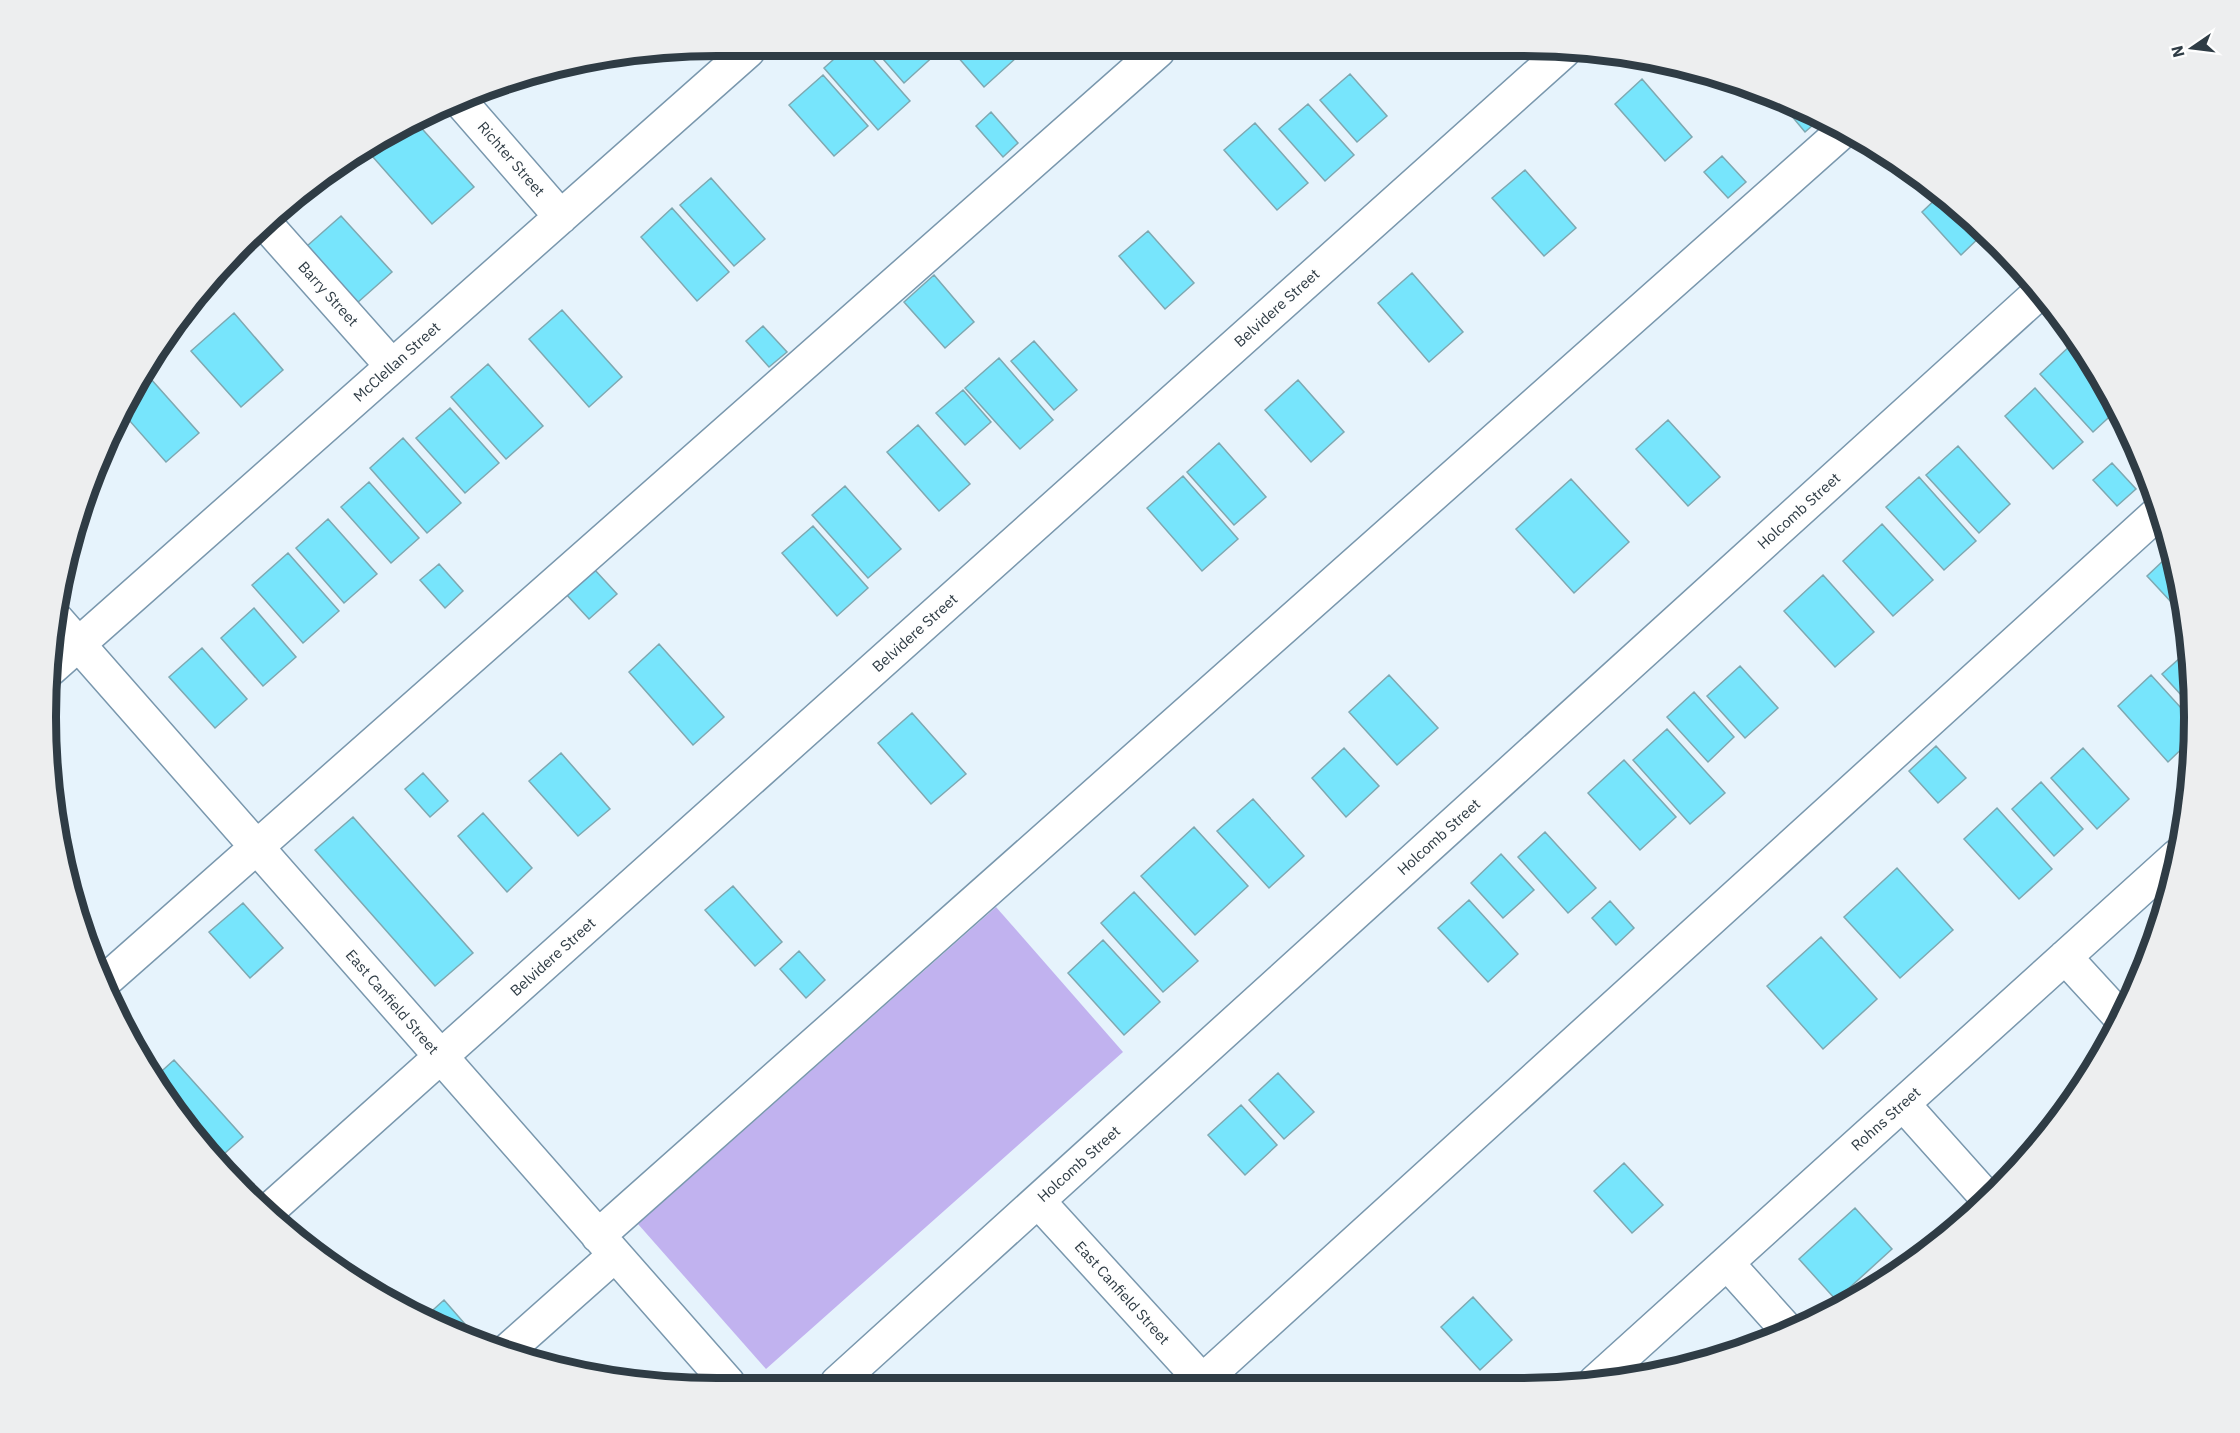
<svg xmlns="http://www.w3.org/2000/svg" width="2240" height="1433" viewBox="0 0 2240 1433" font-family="'IBM Plex Sans',sans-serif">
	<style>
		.green { fill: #c1b2ef }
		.building { fill: #77e5fc; stroke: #7ea8b1; stroke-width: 1.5 }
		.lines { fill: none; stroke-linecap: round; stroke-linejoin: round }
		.minor-casing { stroke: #7997ad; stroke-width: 36 }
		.minor { stroke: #fff; stroke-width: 33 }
		.labels { text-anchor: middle; stroke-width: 4.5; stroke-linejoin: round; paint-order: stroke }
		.street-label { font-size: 15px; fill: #2f3c45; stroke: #fefefe }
		.rim { fill: none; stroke: #2f3c45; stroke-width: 8 }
	</style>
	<rect width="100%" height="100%" fill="#e6f3fc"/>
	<!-- green -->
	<path class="green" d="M996 907 1123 1052 766 1369 638 1224Z"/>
	<!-- building -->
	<path class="building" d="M843 51H866L910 101 878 130 824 68Z
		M876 51H937L938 52 904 83Z
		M963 51H1010L1016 58 984 87 957 56Z
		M1350 74 1387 116 1357 142 1320 100Z
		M823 75 868 126 834 156 789 105Z
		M1642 79 1692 137 1665 161 1615 104Z
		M1784 98 1821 118 1805 132 1780 102Z
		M1308 104 1354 155 1325 181 1279 129Z
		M991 112 1018 143 1003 157 976 126Z
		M416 122 474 187 432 224 365 148Z
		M1255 123 1308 183 1277 210 1224 150Z
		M1722 156 1746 182 1728 198 1704 172Z
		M1525 170 1576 228 1544 256 1492 198Z
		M711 178 765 239 734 266 680 205Z
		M311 183 316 190 284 218 277 210Z
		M1942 193 1966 211 1985 232 1961 255 1922 212Z
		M672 208 729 272 697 301 641 237Z
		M341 216 392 272 357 303 307 246Z
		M1148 231 1194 283 1165 309 1119 256Z
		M1412 273 1463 332 1429 362 1378 303Z
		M934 275 974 322 945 348 904 302Z
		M562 310 622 377 589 407 529 339Z
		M234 313 283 370 241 407 191 351Z
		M763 326 787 352 769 367 746 341Z
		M1034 341 1077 390 1054 410 1011 361Z
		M2073 343 2090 363 2119 408 2093 432 2040 374Z
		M999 358 1053 420 1020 449 965 388Z
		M488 364 543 426 506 459 451 397Z
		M150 378 199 433 166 462 121 411 127 399Z
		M1298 380 1344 432 1311 462 1265 410Z
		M2035 388 2083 442 2053 469 2005 416Z
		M963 390 991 422 965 445 936 413Z
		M450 408 499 463 465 493 416 438Z
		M1668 420 1720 477 1688 506 1636 449Z
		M918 425 970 484 939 511 887 452Z
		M403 438 461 503 427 533 370 468Z
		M1219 443 1266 497 1234 525 1187 472Z
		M1958 446 2010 504 1979 533 1926 475Z
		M2112 463 2136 489 2117 506 2093 480Z
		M1183 476 1238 539 1202 571 1147 508Z
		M1919 477 1976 541 1944 570 1886 507Z
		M1571 479 1629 542 1574 593 1516 529Z
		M369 482 419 538 391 563 341 507Z
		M845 486 901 549 868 578 812 515Z
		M328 519 377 574 344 603 296 548Z
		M1882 524 1933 580 1893 616 1843 561Z
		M813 526 868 588 837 616 782 553Z
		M288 553 339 611 303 643 252 585Z
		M2166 558 2177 570 2181 595 2172 603 2147 576Z
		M439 564 463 591 445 608 420 580Z
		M594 569 617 594 589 619 566 594Z
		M1823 575 1874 632 1835 667 1784 611Z
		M254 608 296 657 263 686 221 638Z
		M659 644 724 717 693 745 629 672Z
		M202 648 247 699 215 728 169 677Z
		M2190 649 2194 672 2192 707 2162 674Z
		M1740 666 1778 708 1745 738 1707 696Z
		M1389 675 1438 728 1397 765 1349 712Z
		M2151 675 2192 720 2191 740 2168 762 2118 706Z
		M1694 692 1734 737 1708 762 1667 717Z
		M912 713 966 774 931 804 878 743Z
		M1667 729 1725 793 1690 824 1633 760Z
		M1936 746 1966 778 1938 803 1909 771Z
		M1344 748 1379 786 1346 817 1312 778Z
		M2083 748 2129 799 2097 829 2051 778Z
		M561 753 610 809 578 836 529 781Z
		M1624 760 1676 817 1640 850 1588 793Z
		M423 773 448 801 430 817 405 789Z
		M2041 782 2083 829 2054 856 2012 809Z
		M1253 799 1304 856 1269 888 1217 831Z
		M1997 808 2052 869 2019 899 1964 839Z
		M483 813 532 868 507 892 458 836Z
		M353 817 473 953 435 986 315 850Z
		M1194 827 1248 886 1195 935 1141 876Z
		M1545 832 1596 888 1568 913 1518 857Z
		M1501 854 1534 890 1503 918 1471 883Z
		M1897 868 1953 930 1900 978 1844 917Z
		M733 886 782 942 755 966 705 910Z
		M1134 892 1198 961 1163 992 1101 923Z
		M1469 900 1518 954 1488 982 1438 928Z
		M1610 901 1634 928 1616 945 1592 918Z
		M243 903 283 948 250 978 209 932Z
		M1821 937 1877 999 1823 1049 1767 986Z
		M1103 940 1160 1002 1124 1035 1068 973Z
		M799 951 825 980 806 998 780 969Z
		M174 1060 243 1137 215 1162 154 1078Z
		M1278 1073 1314 1112 1284 1139 1249 1100Z
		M1241 1105 1277 1145 1245 1175 1208 1135Z
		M1624 1163 1663 1205 1632 1233 1594 1191Z
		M1855 1208 1892 1249 1836 1300 1799 1259Z
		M1934 1233 1941 1241 1911 1262 1907 1258Z
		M1473 1297 1512 1340 1480 1370 1441 1327Z
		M444 1300 479 1340 478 1342 459 1337 424 1318Z"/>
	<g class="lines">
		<defs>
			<path id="minor" d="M460 101 561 217
				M264 222 392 366
				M57 620 728 1383
				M46 673 748 51
				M2065 957 2121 1018
				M105 981 1158 51
				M1903 1104 1987 1198
				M1038 1201 1206 1385
				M266 1213 1564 51
				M598 1236 1844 130
				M1727 1263 1788 1331
				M508 1350 615 1255
				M1595 1382 2177 856
				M837 1383 2041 291
				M1198 1385 2160 511"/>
		</defs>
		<!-- minor casing -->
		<use href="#minor" class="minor-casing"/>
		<!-- minor -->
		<use href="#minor" class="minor"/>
	</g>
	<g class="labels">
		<!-- street labels -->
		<g class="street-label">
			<text transform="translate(511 159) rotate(49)" y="5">Richter Street</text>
			<text transform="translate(328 294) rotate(48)" y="5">Barry Street</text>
			<text transform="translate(1277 308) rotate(-42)" y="5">Belvidere Street</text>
			<text transform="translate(397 362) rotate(-42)" y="5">McClellan Street</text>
			<text transform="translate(1799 511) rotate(-42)" y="5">Holcomb Street</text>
			<text transform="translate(915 633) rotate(-42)" y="5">Belvidere Street</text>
			<text transform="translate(1439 837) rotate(-42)" y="5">Holcomb Street</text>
			<text transform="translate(553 957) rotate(-42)" y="5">Belvidere Street</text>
			<text transform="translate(392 1002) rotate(49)" y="5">East Canfield Street</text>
			<text transform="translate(1886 1119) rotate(-42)" y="5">Rohns Street</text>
			<text transform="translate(1079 1164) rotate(-42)" y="5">Holcomb Street</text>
			<text transform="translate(1122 1293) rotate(48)" y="5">East Canfield Street</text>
		</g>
	</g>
	<!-- crop -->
	<path d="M0 0H2240V1433H0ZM717 56H1523A661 661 0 0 1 2184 717V717A661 661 0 0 1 1523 1378H717A661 661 0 0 1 56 717V717A661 661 0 0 1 717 56Z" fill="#edeeef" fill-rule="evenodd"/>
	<path class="rim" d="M717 56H1523A661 661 0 0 1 2184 717V717A661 661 0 0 1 1523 1378H717A661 661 0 0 1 56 717V717A661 661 0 0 1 717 56Z"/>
	<!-- north arrow -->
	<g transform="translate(2192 48) rotate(256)" stroke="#fefefe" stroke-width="4.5" paint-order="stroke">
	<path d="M0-4.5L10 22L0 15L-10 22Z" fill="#2f3c45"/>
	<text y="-9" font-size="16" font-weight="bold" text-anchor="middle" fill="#2f3c45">N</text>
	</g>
</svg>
